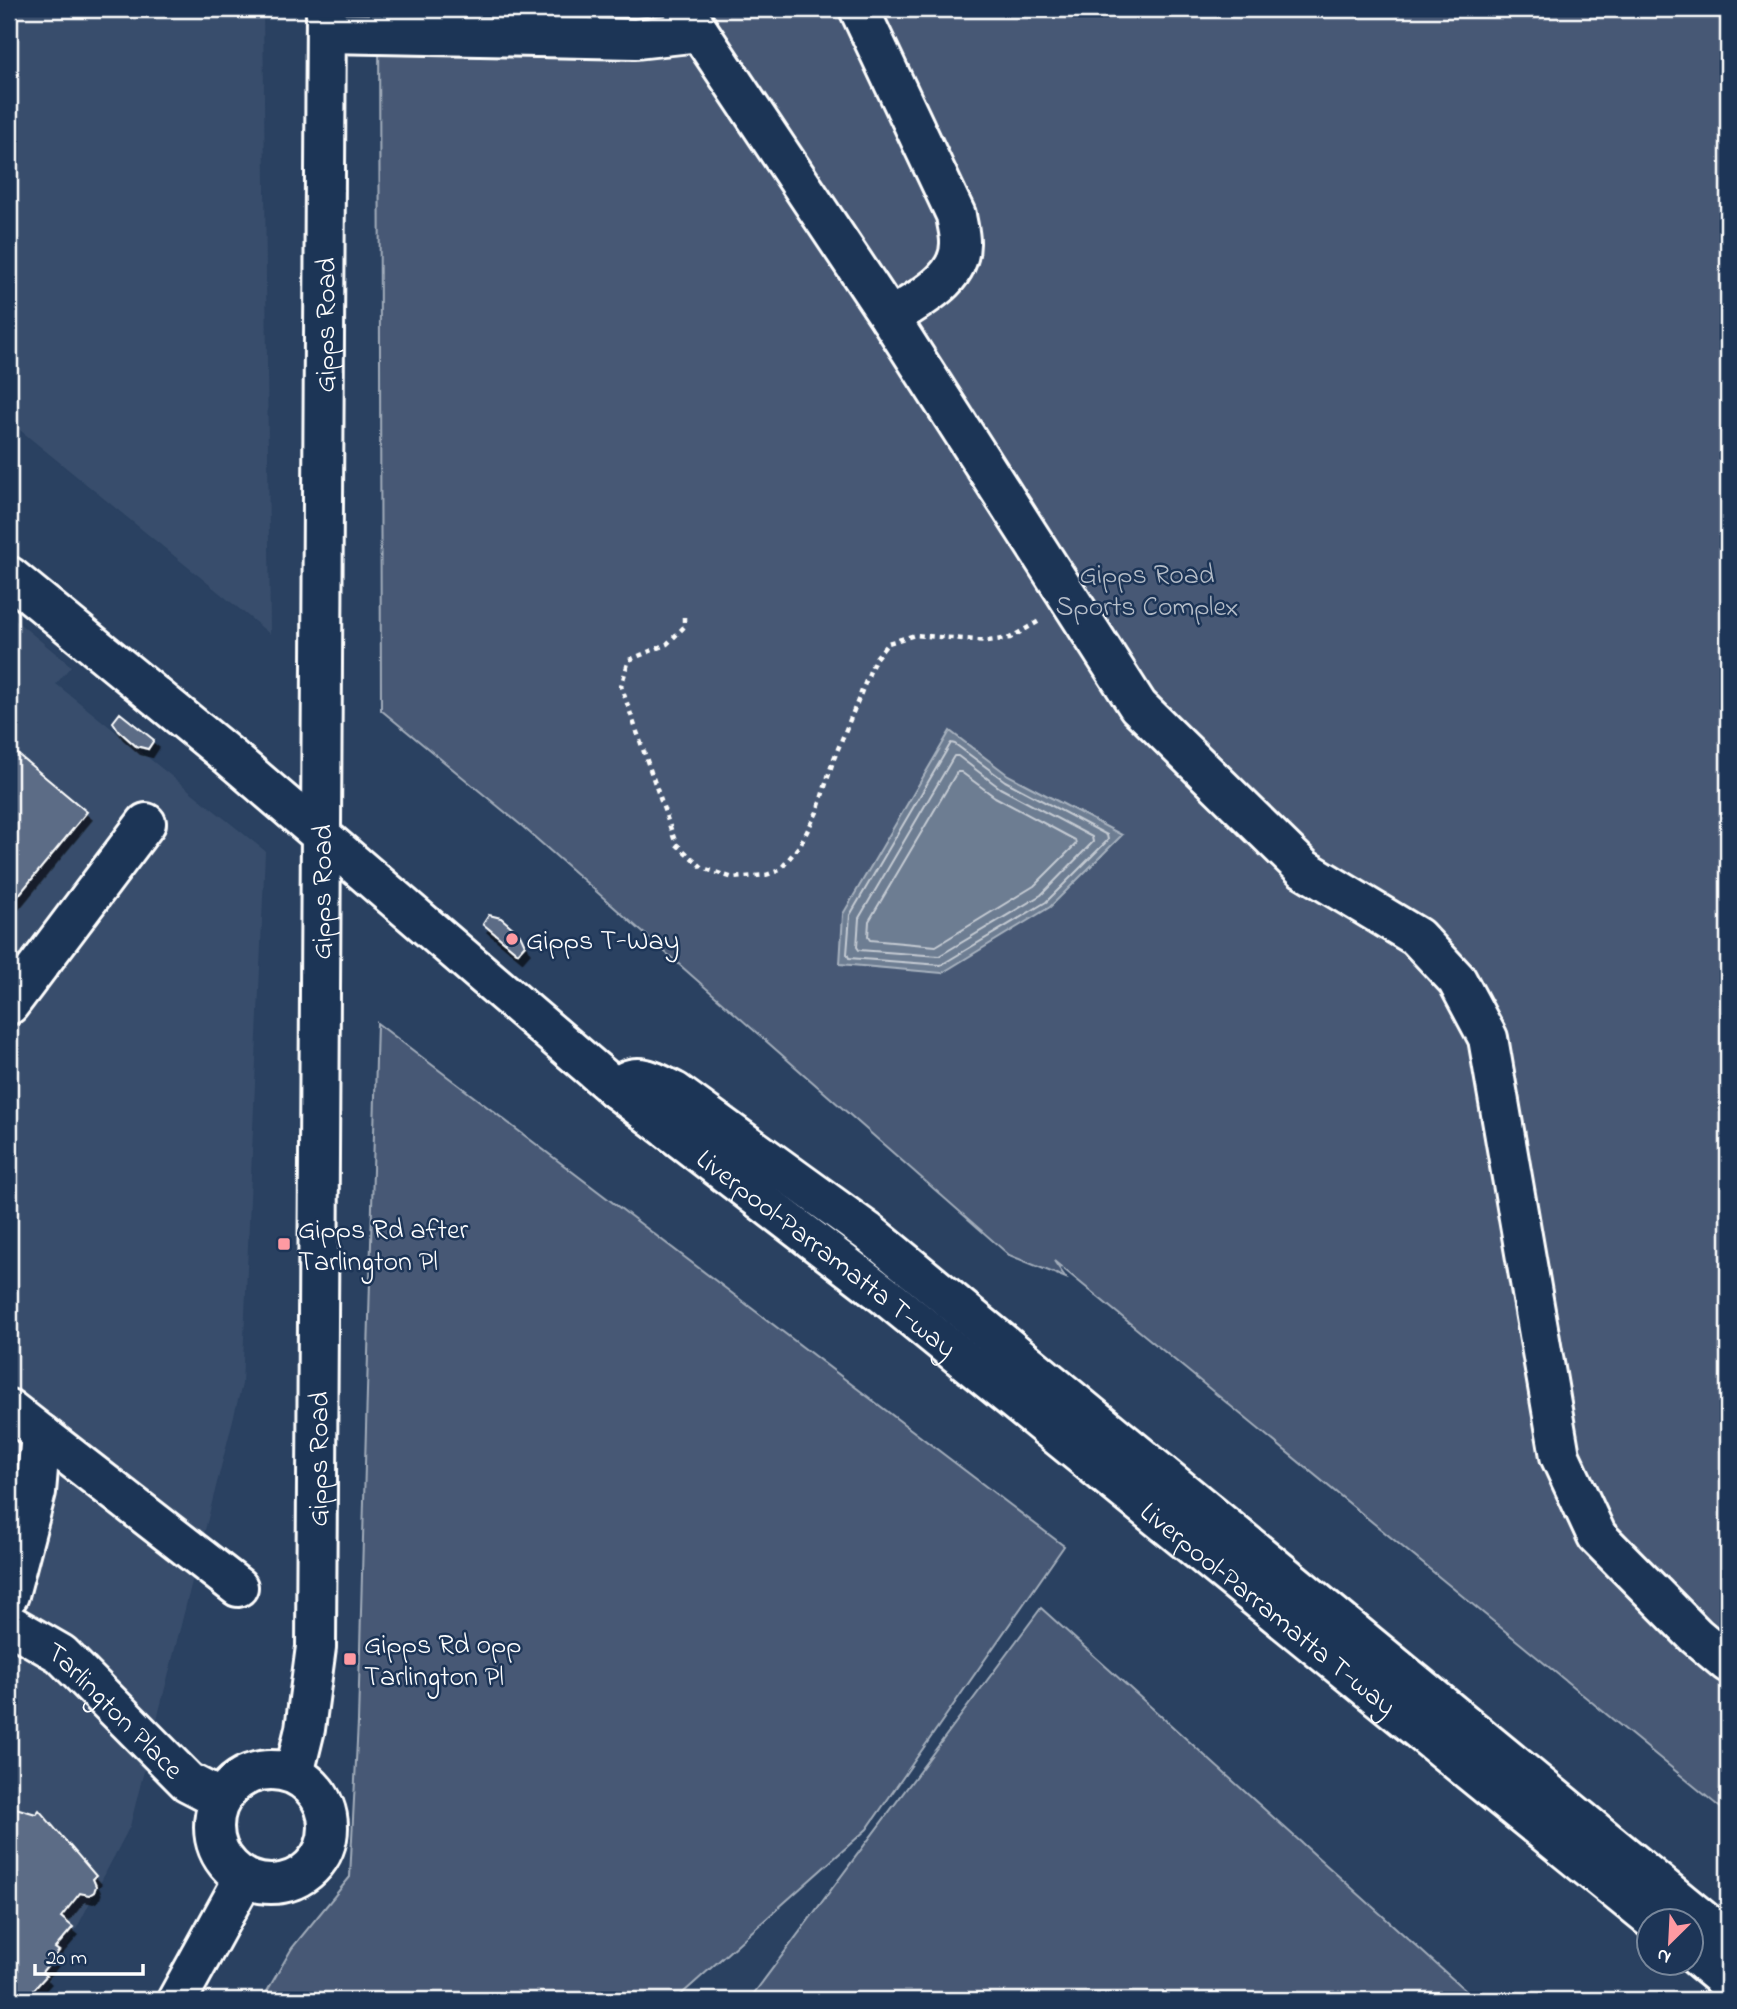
<svg xmlns="http://www.w3.org/2000/svg" width="1737" height="2009" viewBox="0 0 1737 2009" font-family="'Indie Flower',sans-serif">
	<style>
		.built { fill: #394e6c }
		.green { fill: #465975; stroke: #a2acba; stroke-width: 2 }
		.water { fill: #6d7d92; stroke: #a7b1be; stroke-width: 2 }
		.lines { fill: none; stroke-linecap: round; stroke-linejoin: round }
		.shore { stroke: #c5cbd3; stroke-width: 2 }
		.building { fill: #5b6c86; stroke: #fff; stroke-width: 2; filter: url(#shadow) }
		.minor-casing { stroke: #fff; stroke-width: 44 }
		.major-casing { stroke: #fff; stroke-width: 44 }
		.path { stroke: #fff; stroke-width: 4.5; stroke-dasharray: 5 5; stroke-linecap: butt }
		.minor { stroke: #1d3557; stroke-width: 38 }
		.major { stroke: #1d3557; stroke-width: 38 }
		.poi-dot { fill: #ff9aa2; stroke: #1d3557; stroke-width: 2.5 }
		.labels { text-anchor: middle; stroke-width: 5; stroke-linejoin: round; paint-order: stroke }
		.street-label { font-size: 28px; fill: #fff; stroke: #1d3557 }
		.park-label { font-size: 28px; fill: #b5bdc8; stroke: #1d3557 }
		.poi-label { font-size: 28px; fill: #fff; stroke: #1d3557; text-anchor: start }
	</style>
	<defs>
		<filter id="shadow"><feDropShadow dx="4.5" dy="8" stdDeviation="0" flood-color="#0009"/></filter>
	</defs>
	<rect width="100%" height="100%" fill="#2a4161"/>
	<filter id="ink" filterUnits="userSpaceOnUse"><feTurbulence type="fractalNoise" baseFrequency=".0143" numOctaves="2"/><feDisplacementMap in="SourceGraphic" scale="14" xChannelSelector="R" yChannelSelector="G"/><feConvolveMatrix kernelMatrix="1 2 1 2 8 2 1 2 1" color-interpolation-filters="sRGB"/></filter>
	<g filter="url(#ink)">
		<!-- built -->
		<path class="built" d="M9 9H263L270 634 9 421Z
			M9 615 71 666 56 684 265 851 242 1384 130 1826 39 2000H9Z"/>
		<!-- green -->
		<path class="green" d="M379 9H1728V1814L1054 1261 1066 1278 1009 1255 522 826 381 710Z
			M377 1023 1064 1546 867 1829 675 2000H262L292 1948 350 1877 358 1722Z
			M1041 1608 1476 2000H749Z"/>
		<!-- water -->
		<path class="water" d="M950 731 1008 775 1122 835 1050 907 942 973 840 964 843 914Z"/>
		<g class="lines">
			<!-- shore -->
			<path class="shore" d="M951 743 955 744 1005 781 1107 835 1108 840 1046 902 941 965 849 958 847 954 850 915Z
				M954 756H958L1000 788 1092 837 1093 842 1041 895 939 956 859 950 857 947 859 918Z
				M957 772H961L995 797 1075 840 1076 844 1034 886 936 946 870 940 868 937 869 921Z"/>
		</g>
		<!-- building -->
		<path class="building" d="M120 713 154 740 148 749 136 746 119 731 113 722Z
			M9 747 87 812 9 907Z
			M489 915 501 918 520 934 525 945 518 953 483 924Z
			M9 1806 36 1814 39 1810 96 1876 93 1879 96 1886 94 1892 89 1895 80 1893 61 1917 73 1927 55 1948 59 1951 42 1972 46 1976 28 1996 32 2000H9Z"/>
		<g class="lines">
			<defs>
				<g id="minor">
					<path d="M684 9 890 318 1138 706 1304 869 1417 937 1457 980 1488 1038 1560 1456 1597 1536 1696 1636 1728 1663"/>
					<path d="M859 9 956 215C957 223 960 233 960 242 961 281 918 299 890 318"/>
					<path d="M326 33 636 39 699 32"/>
					<path id="s1" d="M9 576 230 757 616 1089 887 1297 1655 1922"/>
					<path d="M9 1005 146 823"/>
					<path d="M616 1089C636 1068 654 1082 675 1092L868 1232 1728 1941"/>
					<path d="M9 1409 41 1434"/>
					<path d="M9 1595 36 1492 41 1434 238 1587"/>
					<path id="s2" d="M9 1624 61 1654 188 1782 221 1799"/>
					<path d="M1692 1952 1728 1982"/>
				</g>
				<g id="major">
					<circle cx="271" cy="1827" r="57"/>
					<path id="s3" d="M294 1774 305 1729 316 1647 326 9"/>
					<path d="M177 2000 244 1878"/>
				</g>
			</defs>
			<!-- minor casing -->
			<use href="#minor" class="minor-casing"/>
			<!-- major casing -->
			<use href="#major" class="major-casing"/>
			<!-- path -->
			<path class="path" d="M684 617V627L667 644 629 660 621 686 676 844 703 868 733 878 766 875 780 870 800 845 817 812 833 761 875 659 888 643 915 635 988 641 1010 638 1041 620"/>
			<!-- minor -->
			<use href="#minor" class="minor"/>
			<!-- major -->
			<use href="#major" class="major"/>
		</g>
	</g>
	<!-- markers -->
	<g class="poi-dot">
		<circle cx="512" cy="939" r="7"/>
		<rect x="277" y="1237" width="14" height="14" rx="3.5"/>
		<rect x="343" y="1652" width="14" height="14" rx="3.5"/>
	</g>
	<g class="labels">
		<!-- street labels -->
		<g class="street-label">
			<text dy="10" stroke="none"><textPath href="#s3" startOffset="1451">Gipps Road</textPath></text>
			<text dy="10" stroke="none"><textPath href="#s3" startOffset="884">Gipps Road</textPath></text>
			<text dy="10" stroke="none"><textPath href="#s1" startOffset="1062">Liverpool–Parramatta T-way</textPath></text>
			<text dy="10" stroke="none"><textPath href="#s3" startOffset="317">Gipps Road</textPath></text>
			<text dy="10" stroke="none"><textPath href="#s1" startOffset="1629">Liverpool–Parramatta T-way</textPath></text>
			<text dy="10" stroke="none"><textPath href="#s2" startOffset="138">Tarlington Place</textPath></text>
		</g>
		<!-- park labels -->
		<g class="park-label">
			<text x="1147" y="583">Gipps Road<tspan x="1147" dy="32">Sports Complex</tspan></text>
		</g>
		<!-- poi labels -->
		<g class="poi-label">
			<text x="526" y="949">Gipps T-Way</text>
			<text x="298" y="1238">Gipps Rd after<tspan x="298" dy="32">Tarlington Pl</tspan></text>
			<text x="364" y="1653">Gipps Rd opp<tspan x="364" dy="32">Tarlington Pl</tspan></text>
		</g>
	</g>
	<!-- margin -->
	<rect width="1737" height="2009" fill="none" stroke="#1d3557" stroke-width="35"/>
	<rect x="18" y="18" width="1702" height="1974" fill="none" stroke="#fff" stroke-width="2.5" filter="url(#ink)"/>
	<!-- north arrow -->
	<g transform="translate(1670 1942) rotate(204)"><circle r="33" fill="#1d3557" stroke="#77869a" stroke-width="2"/>
	<path d="M0-5L12 26L0 18L-12 26Z" fill="#ff9aa2"/>
	<text y="-10" font-size="19" font-weight="bold" text-anchor="middle" fill="#ffffff">N</text>
	</g>
	<!-- scale -->
	<path d="M35 1964v10h108v-10" fill="none" stroke="#ffffff" stroke-width="3.5"/>
	<text x="46" y="1964" font-size="21" fill="#ffffff" stroke="#1d3557" stroke-width="5" paint-order="stroke">20 m</text>
</svg>
